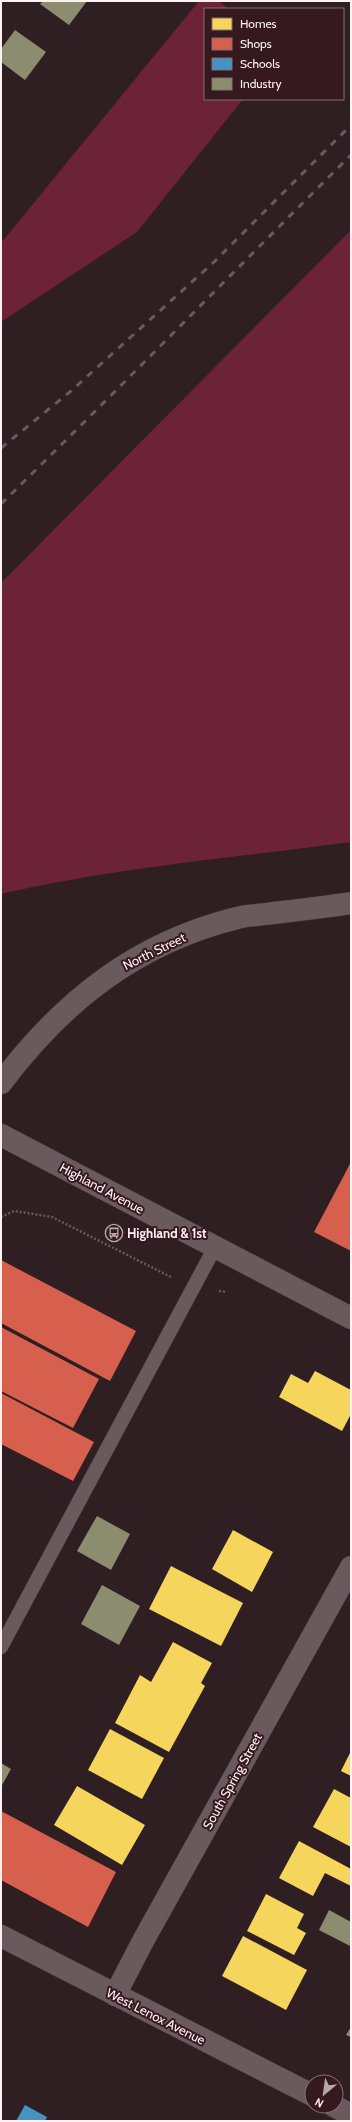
<svg xmlns="http://www.w3.org/2000/svg" width="352" height="2122" viewBox="0 0 352 2122" font-family="Cabin,sans-serif">
	<style>
		.green { fill: #6c2237 }
		.homes { fill: #f6d55c }
		.shops { fill: #d6604d }
		.schools { fill: #4393c3 }
		.industry { fill: #8c8c6e }
		.lines { fill: none; stroke-linecap: round; stroke-linejoin: round }
		.lane-casing { stroke: #463a3c; stroke-width: 15 }
		.street-casing { stroke: #463a3c; stroke-width: 23 }
		.path { stroke: #675a5c; stroke-width: 2.5; stroke-dasharray: 2 2; stroke-linecap: butt }
		.lane { stroke: #6a5a5d; stroke-width: 14 }
		.street { stroke: #6a5a5d; stroke-width: 22 }
		.rail { stroke: #685a5e; stroke-width: 3; stroke-dasharray: 7 7; stroke-linecap: butt }
		.labels { text-anchor: middle; stroke-width: 4; stroke-linejoin: round; paint-order: stroke }
		.street-label { font-size: 13px; fill: #fef1f3; stroke: #35191f }
		.poi-label { font-size: 13px; font-weight: bold; fill: #fef1f3; stroke: #35191f; text-anchor: start }
	</style>
	<rect width="100%" height="100%" fill="#2f1f22"/>
	<!-- green -->
	<path class="green" d="M199 1H219L228 9H205V99H243L137 232 1 322V243Z
		M351 230V842C234 858 116 867 1 894V583Z"/>
	<!-- homes -->
	<path class="homes" d="M315 1371 351 1390V1414L342 1431 279 1397 291 1374 308 1383Z
		M233 1530 273 1552 252 1592 212 1569Z
		M171 1566 243 1603 221 1646 149 1609Z
		M173 1642 212 1663 201 1683 205 1686 169 1752 115 1723 140 1675 151 1682Z
		M110 1729 164 1758 142 1799 88 1770Z
		M351 1751V1776L341 1771Z
		M77 1786 145 1825 122 1865 54 1825Z
		M334 1789 351 1798V1847L313 1827Z
		M299 1841 351 1869V1886L325 1873 313 1896 279 1878Z
		M266 1894 304 1914 297 1928 306 1933 294 1955 247 1931Z
		M243 1936 307 1970 286 2010 222 1976Z"/>
	<!-- shops -->
	<path class="shops" d="M351 1162V1251L314 1232Z
		M1 1260 136 1331 110 1381 1 1323Z
		M1 1327 99 1379 73 1428 1 1391Z
		M1 1393 94 1442 73 1481 1 1444Z
		M1 1811 116 1872 88 1927 1 1880Z"/>
	<!-- schools -->
	<path class="schools" d="M25 2105 47 2117 45 2121H16Z"/>
	<!-- industry -->
	<path class="industry" d="M43 1H87L69 25 40 4Z
		M15 30 46 52 25 80 1 62V49Z
		M97 1516 130 1534 111 1570 77 1551Z
		M102 1585 140 1606 119 1645 81 1624Z
		M1 1763 11 1769 1 1787Z
		M329 1910 351 1922 350 1946 319 1930Z
		M351 2027V2037L346 2035Z"/>
	<g class="lines">
		<defs>
			<path id="lane" d="M1 1647 215 1247"/>
			<path id="street" d="M1 1083C63 1001 136 943 237 918 248 915 261 915 273 913 299 910 325 907 351 903
				M1 1135 351 1318
				M1 1936 312 2095
				M115 1995 143 1941 351 1567
				M334 2106 351 2115"/>
		</defs>
		<!-- lane casing -->
		<use href="#lane" class="lane-casing"/>
		<!-- street casing -->
		<use href="#street" class="street-casing"/>
		<!-- path -->
		<path class="path" d="M1 1217 14 1211 52 1217 171 1277
			M219 1291 227 1292"/>
		<!-- lane -->
		<use href="#lane" class="lane"/>
		<!-- street -->
		<use href="#street" class="street"/>
		<!-- rail -->
		<path class="rail" d="M1 448 71 391 214 262 351 125
			M1 504C119 389 234 271 351 155"/>
	</g>
	<!-- icons -->
	<defs>
		<symbol id="bus-ring" viewBox="-11 -11 22 22"><circle r="9.5" fill="#35191f" stroke="#b6a8aa" stroke-width="1.5"/><path d="M-5-6H5V4H4V6H2V4H-2V6H-4V4H-5ZM-3.5-4V0h7V-4ZM-3.5 1.2v1.5H-2V1.2ZM2 1.2v1.5H3.5V1.2Z" fill="#b6a8aa"/></symbol>
	</defs>
	<g fill-rule="evenodd">
		<use href="#bus-ring" x="104" y="1223" width="20" height="20"/>
	</g>
	<g class="labels">
		<!-- street labels -->
		<g class="street-label">
			<text transform="translate(154 951) rotate(-26)" y="5">North Street</text>
			<text transform="translate(102 1188) rotate(28)" y="5">Highland Avenue</text>
			<text transform="translate(232 1781) rotate(-61)" y="5">South Spring Street</text>
			<text transform="translate(156 2016) rotate(27)" y="5">West Lenox Avenue</text>
		</g>
		<!-- poi labels -->
		<g class="poi-label">
			<text x="127" y="1238">Highland &amp; 1st</text>
		</g>
	</g>
	<!-- border -->
	<rect width="352" height="2122" fill="none" stroke="#fef1f3" stroke-width="4"/>
	<!-- legend -->
	<rect x="204" y="8" width="140" height="92" fill="#35191f" stroke="#856f74"/>
	<rect x="212" y="18" width="20" height="12" fill="#f6d55c" stroke="#856f74"/>
	<text x="240" y="28" font-size="12" fill="#fef1f3">Homes</text>
	<rect x="212" y="38" width="20" height="12" fill="#d6604d" stroke="#856f74"/>
	<text x="240" y="48" font-size="12" fill="#fef1f3">Shops</text>
	<rect x="212" y="58" width="20" height="12" fill="#4393c3" stroke="#856f74"/>
	<text x="240" y="68" font-size="12" fill="#fef1f3">Schools</text>
	<rect x="212" y="78" width="20" height="12" fill="#8c8c6e" stroke="#856f74"/>
	<text x="240" y="88" font-size="12" fill="#fef1f3">Industry</text>
	<!-- north arrow -->
	<g transform="translate(324 2094) rotate(209)"><circle r="19" fill="#35191f" stroke="#856f74"/>
	<path d="M0-3L7 15L0 10L-7 15Z" fill="#b6a8aa"/>
	<text y="-6" font-size="11" font-weight="bold" text-anchor="middle" fill="#fef1f3">N</text>
	</g>
</svg>
